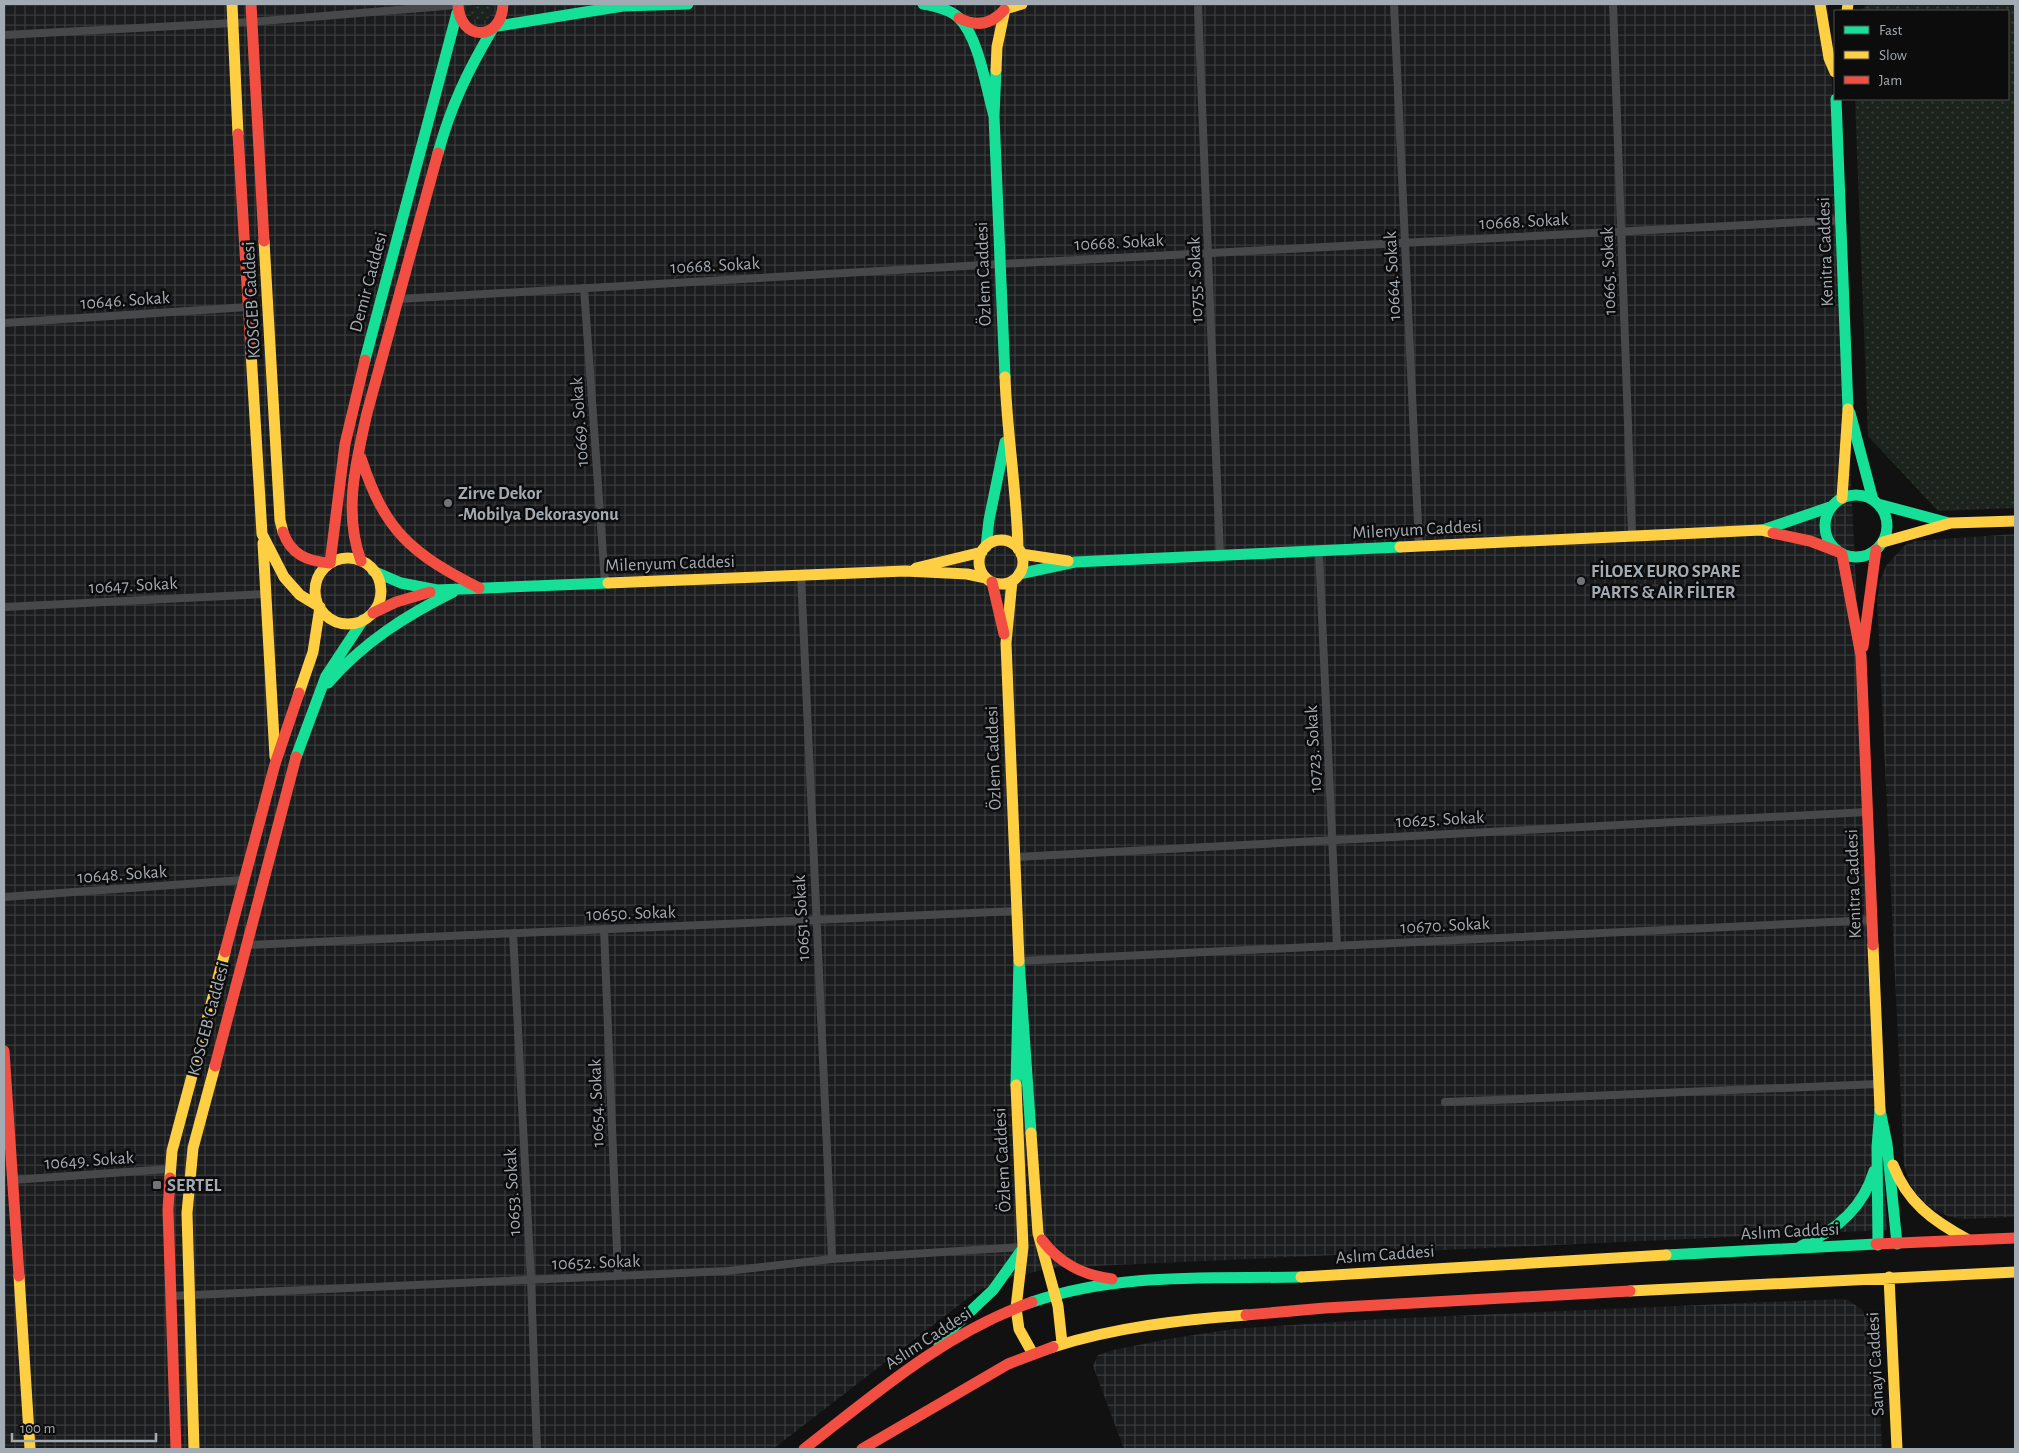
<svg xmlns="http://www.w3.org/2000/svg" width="2019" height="1453" viewBox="0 0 2019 1453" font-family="'Alegreya Sans',sans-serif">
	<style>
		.industrial { fill: url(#industrial-grid) }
		.grass { fill: url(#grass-dots) }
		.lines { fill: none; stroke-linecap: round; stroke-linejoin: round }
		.street { stroke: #46484a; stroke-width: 8 }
		.fast { stroke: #16e098; stroke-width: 11 }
		.slow { stroke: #ffcf43; stroke-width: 11 }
		.jam { stroke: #f24e42; stroke-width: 11 }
		.poi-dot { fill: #70757a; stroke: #0c0c0d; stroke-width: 2 }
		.labels { text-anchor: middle; stroke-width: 5; stroke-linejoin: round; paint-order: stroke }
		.street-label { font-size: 18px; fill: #a3abb2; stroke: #0c0c0d }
		.poi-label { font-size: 18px; font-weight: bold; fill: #a3abb2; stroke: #0c0c0d; text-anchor: start }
	</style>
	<defs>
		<pattern id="industrial-grid" width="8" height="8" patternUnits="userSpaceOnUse" patternTransform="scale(1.25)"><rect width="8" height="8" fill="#1b1c1d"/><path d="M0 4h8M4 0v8" fill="none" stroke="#393a3b"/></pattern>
		<pattern id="grass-dots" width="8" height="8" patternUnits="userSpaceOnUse" patternTransform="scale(1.25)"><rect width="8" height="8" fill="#1c221c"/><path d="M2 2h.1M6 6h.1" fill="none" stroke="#3a3f3b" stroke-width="1.8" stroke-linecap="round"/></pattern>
	</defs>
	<rect width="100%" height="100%" fill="#111112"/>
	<!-- industrial -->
	<path class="industrial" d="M4 4H1828L1887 1230 1049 1268 997 1282 972 1295 773 1449H4Z
		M2015 534V1217L1965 1219 1950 1217 1934 1210 1920 1199 1910 1184 1904 1165 1877 598 1880 581 1886 566 1904 546 1914 541Z
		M1839 1299 1848 1300 1861 1309 1872 1322 1876 1331 1882 1449H1124L1093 1366 1098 1355 1113 1350 1168 1339 1233 1329 1380 1319Z"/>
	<!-- grass -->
	<path class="grass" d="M472 4H490L492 9 490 17 484 21 473 19 469 13Z
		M1866 4H2015V508L1938 511 1868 436 1855 99H2008V11H1862Z"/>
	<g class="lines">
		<!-- street -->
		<path class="street" d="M1198 4 1220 555
			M1394 4 1419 546
			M1613 4 1632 536
			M4 35 252 22 457 5
			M584 288 605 583
			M399 299 1000 264 1841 220
			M4 323 248 307
			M1319 551 1337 946
			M801 575 832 1259
			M4 607 265 594
			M1015 857 1867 812
			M4 897 243 880
			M604 929 618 1276
			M513 933 531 1280 537 1449
			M246 945 1017 911
			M1019 961 1872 920
			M1445 1102 1878 1084
			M12 1180 169 1169
			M170 1296 727 1271 832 1259 1023 1247"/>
		<!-- fast -->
		<path class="fast" d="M923 4C935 6 950 9 959 18 979 38 986 88 994 116L996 70
			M498 26 623 6 688 4
			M1836 99 1848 409
			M994 116 1005 377
			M438 153C451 106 467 72 492 30
			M365 360 457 13
			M1850 413 1873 500
			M1825 526a31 31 0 1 1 62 0a31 31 0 1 1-62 0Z
			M1878 504 1949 523
			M1763 530 1830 507
			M986 547 989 520 1005 442
			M373 571 401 583 437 590 608 583
			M1019 574 1075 562 1400 547
			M328 683C364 642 405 616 453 592
			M296 757 326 676 363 620
			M1016 1085 1019 961 1031 1133
			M1878 1245 1877 1147 1880 1110 1887 1144 1897 1244
			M1801 1246C1836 1231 1863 1208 1874 1171
			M1666 1255 1876 1244
			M1032 1302C1120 1272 1210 1279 1301 1277
			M938 1342 993 1290 1021 1251"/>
		<!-- slow -->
		<path class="slow" d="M232 4 238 134
			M1820 4 1829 58 1835 72
			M1847 11 1848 4
			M996 70 997 47 1005 9 1022 4
			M264 241 280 520 283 532
			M251 352 262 534 284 577 300 595 320 607 313 652 299 693
			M1005 377C1007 435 1017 492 1018 549
			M1842 498 1848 409
			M979 562a22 22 0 1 1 44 0a22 22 0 1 1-44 0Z
			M1883 542 1951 523 2015 521
			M263 543 275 757
			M1400 547 1761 530 1773 533
			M1021 554 1068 561
			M315 591a33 33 0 1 1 66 0a33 33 0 1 1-66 0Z
			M916 568 982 552
			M1012 581 1006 643 1019 961
			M608 583 905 571 967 574 986 578
			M1873 945 1880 1110
			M1016 1085 1023 1247 1016 1308 1019 1329 1033 1354
			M1031 1133 1038 1233 1058 1306 1062 1343
			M1893 1165C1907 1202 1933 1221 1967 1239
			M170 1178 172 1151 225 952
			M19 1276 30 1449
			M1301 1277 1666 1255
			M1889 1277 1897 1449
			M1630 1291 2015 1272
			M1053 1347C1116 1327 1180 1320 1246 1315
			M194 1449 187 1213 193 1148 215 1066"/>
		<!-- jam -->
		<path class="jam" d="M251 4 264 241
			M458 4C459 42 502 42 503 4
			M959 18C976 27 991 25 1004 10
			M238 134 251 352
			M361 458C385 532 411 553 479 588
			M283 532C291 555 307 561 330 563L345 444 365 360
			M1773 533 1810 541 1839 552
			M1842 554 1861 656 1873 945
			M361 561C343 512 356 462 367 413L438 153
			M992 582 1004 634
			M373 613 396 602 430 592
			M1863 647 1876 550
			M225 952 275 764 299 693
			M4 1051 19 1276
			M215 1066 296 757
			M170 1178 168 1210 176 1449
			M1042 1240C1060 1264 1083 1275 1112 1279
			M1876 1244 2015 1238
			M1246 1315 1325 1308 1630 1291
			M804 1449C876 1393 945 1333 1032 1302
			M862 1449 1008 1364 1053 1347"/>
	</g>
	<!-- markers -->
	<g class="poi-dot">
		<circle cx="448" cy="503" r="5"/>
		<circle cx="1581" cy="581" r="5"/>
		<rect x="152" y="1180" width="10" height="10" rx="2.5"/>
	</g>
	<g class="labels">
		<!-- street labels -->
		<g class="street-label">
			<text transform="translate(1524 221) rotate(-3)" y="6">10668. Sokak</text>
			<text transform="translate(1119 242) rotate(-3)" y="6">10668. Sokak</text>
			<text transform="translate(1825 252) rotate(-92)" y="6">Kenitra Caddesi</text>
			<text transform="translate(715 265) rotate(-3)" y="6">10668. Sokak</text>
			<text transform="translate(1608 271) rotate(-92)" y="6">10665. Sokak</text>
			<text transform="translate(983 274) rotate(-92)" y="6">Özlem Caddesi</text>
			<text transform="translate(1392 276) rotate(-93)" y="6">10664. Sokak</text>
			<text transform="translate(1195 280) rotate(-92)" y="6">10755. Sokak</text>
			<text transform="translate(368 282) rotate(-75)" y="6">Demir Caddesi</text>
			<text transform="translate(125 300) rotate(-4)" y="6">10646. Sokak</text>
			<text transform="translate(251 300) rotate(-93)" y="6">KOSGEB Caddesi</text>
			<text transform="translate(579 422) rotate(-94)" y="6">10669. Sokak</text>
			<text transform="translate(1417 529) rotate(-3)" y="6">Milenyum Caddesi</text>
			<text transform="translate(670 563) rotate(-2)" y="6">Milenyum Caddesi</text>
			<text transform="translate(133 585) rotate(-3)" y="6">10647. Sokak</text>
			<text transform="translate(1313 749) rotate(-93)" y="6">10723. Sokak</text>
			<text transform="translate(993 758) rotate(-92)" y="6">Özlem Caddesi</text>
			<text transform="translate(1440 819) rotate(-3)" y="6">10625. Sokak</text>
			<text transform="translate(122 874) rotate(-4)" y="6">10648. Sokak</text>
			<text transform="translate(1853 884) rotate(-92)" y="6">Kenitra Caddesi</text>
			<text transform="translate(631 913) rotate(-2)" y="6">10650. Sokak</text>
			<text transform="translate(801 918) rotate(-93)" y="6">10651. Sokak</text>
			<text transform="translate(1445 925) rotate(-3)" y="6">10670. Sokak</text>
			<text transform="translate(208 1019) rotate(-75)" y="6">KOSGEB Caddesi</text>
			<text transform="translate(596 1103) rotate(-92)" y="6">10654. Sokak</text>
			<text transform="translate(89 1160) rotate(-4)" y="6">10649. Sokak</text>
			<text transform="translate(1002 1160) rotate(-93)" y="6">Özlem Caddesi</text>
			<text transform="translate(512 1192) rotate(-93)" y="6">10653. Sokak</text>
			<text transform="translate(1790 1231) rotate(-3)" y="6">Aslım Caddesi</text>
			<text transform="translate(1385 1254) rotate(-4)" y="6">Aslım Caddesi</text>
			<text transform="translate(596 1262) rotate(-2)" y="6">10652. Sokak</text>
			<text transform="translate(928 1338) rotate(-33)" y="6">Aslım Caddesi</text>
			<text transform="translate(1875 1364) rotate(-93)" y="6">Sanayi Caddesi</text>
		</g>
		<!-- poi labels -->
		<g class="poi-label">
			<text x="458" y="499">Zirve Dekor<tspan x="458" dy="21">-Mobilya Dekorasyonu</tspan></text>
			<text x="1591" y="577">FİLOEX EURO SPARE<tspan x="1591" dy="21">PARTS &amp; AİR FİLTER</tspan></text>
			<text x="167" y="1191">SERTEL</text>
		</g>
	</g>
	<!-- border -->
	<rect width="2019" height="1453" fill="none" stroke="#a3abb2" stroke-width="10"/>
	<!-- legend -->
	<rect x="1834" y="10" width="175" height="90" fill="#0c0c0d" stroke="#484c4f"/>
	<rect x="1844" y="26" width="25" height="8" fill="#16e098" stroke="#484c4f"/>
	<text x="1879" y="35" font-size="15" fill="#a3abb2">Fast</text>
	<rect x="1844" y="51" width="25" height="8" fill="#ffcf43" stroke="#484c4f"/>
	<text x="1879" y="60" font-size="15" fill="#a3abb2">Slow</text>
	<rect x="1844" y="76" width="25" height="8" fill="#f24e42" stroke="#484c4f"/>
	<text x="1879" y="85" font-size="15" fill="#a3abb2">Jam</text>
	<!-- scale -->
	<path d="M12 1433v8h144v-8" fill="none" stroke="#a3abb2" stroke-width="2.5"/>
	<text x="20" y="1433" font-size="15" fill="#a3abb2" stroke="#0c0c0d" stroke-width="4" paint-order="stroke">100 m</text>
</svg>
